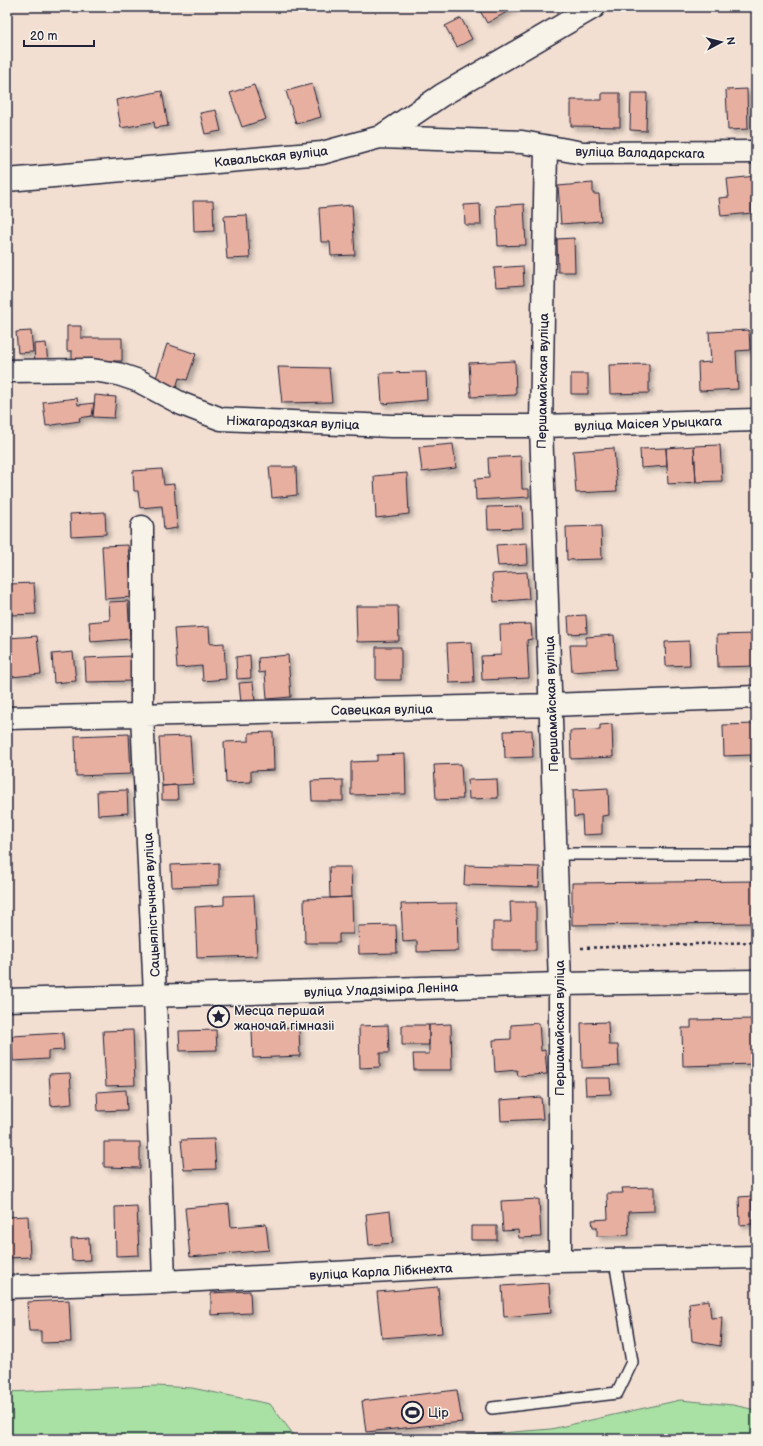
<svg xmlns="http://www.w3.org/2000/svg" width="763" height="1446" viewBox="0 0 763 1446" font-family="'Balsamiq Sans',sans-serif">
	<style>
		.green { fill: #a9e0a3; stroke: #66816f }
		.building { fill: #e7af9f; stroke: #22223b; filter: url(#shadow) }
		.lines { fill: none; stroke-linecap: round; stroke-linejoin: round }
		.service-casing { stroke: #22223b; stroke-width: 14 }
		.minor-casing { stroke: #22223b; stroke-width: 25 }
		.secondary-casing { stroke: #22223b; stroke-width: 25 }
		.path { stroke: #22223b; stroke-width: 2.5; stroke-dasharray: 3 3; stroke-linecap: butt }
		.service { stroke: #f7f3e8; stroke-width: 11 }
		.minor { stroke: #f7f3e8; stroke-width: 22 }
		.secondary { stroke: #f7f3e8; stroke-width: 22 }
		.labels { text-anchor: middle; stroke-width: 3; stroke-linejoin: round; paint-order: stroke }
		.street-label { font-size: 13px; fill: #22223b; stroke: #f7f3e8 }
		.poi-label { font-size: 13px; fill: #22223b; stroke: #f7f3e8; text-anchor: start }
	</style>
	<defs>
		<filter id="shadow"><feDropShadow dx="3.5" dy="3.5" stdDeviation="2" flood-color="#0004"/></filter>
	</defs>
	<rect width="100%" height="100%" fill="#f2dfd2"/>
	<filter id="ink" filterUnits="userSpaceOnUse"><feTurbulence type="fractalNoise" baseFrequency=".025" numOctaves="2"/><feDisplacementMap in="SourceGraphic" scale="8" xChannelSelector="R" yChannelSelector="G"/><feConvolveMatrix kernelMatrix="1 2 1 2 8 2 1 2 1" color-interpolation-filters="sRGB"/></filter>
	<g filter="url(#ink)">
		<!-- green -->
		<path class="green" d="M156 1386 192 1388 270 1404 297 1439H7V1392Z
			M680 1400 733 1405 756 1410V1439H427L551 1429Z"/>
		<!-- building -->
		<path class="building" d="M478 7H516L487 23Z
			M461 18 472 39 457 47 445 26Z
			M753 77H756V95H755Z
			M312 84 321 117 296 124 286 91Z
			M254 85 266 119 242 127 230 93Z
			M747 89 748 129 728 130 726 90Z
			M162 91 168 126 155 128 154 122 121 128 116 100Z
			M602 93H620V127L571 126V100H602Z
			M631 93H647L646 131 630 130Z
			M216 110 221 131 205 134 200 113Z
			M756 176V203L752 204V213L721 216 719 198 729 197 727 179Z
			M593 183V194H599L601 221 561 224 558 186Z
			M193 201H213L214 231 194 232Z
			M480 204 481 225H465L464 205Z
			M524 204 526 245 498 246 496 206Z
			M352 205 355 255 331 256 330 242H321L319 208Z
			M247 215 250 258 227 259 224 216Z
			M574 238 575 272H558L557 239Z
			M523 266 524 285 496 287 494 268Z
			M67 326H81V338H122V361H72V351H67Z
			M749 330 750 350 736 351 738 389 699 391 698 363 711 362 709 332Z
			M31 331 33 352 18 353 16 332Z
			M46 343 48 364 35 365 34 344Z
			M167 344 196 354 187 380 179 378 176 388 155 381Z
			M515 361 516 395 471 397 469 363Z
			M649 364V393L610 394 609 365Z
			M278 367 329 368 332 402 282 403Z
			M426 372 427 400 382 404 380 373Z
			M571 374H588V394H571Z
			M95 395 116 397 114 418 93 417Z
			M77 398 78 405 94 403 92 416 79 418 80 421 46 426 43 402Z
			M453 444 456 468 422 472 419 447Z
			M720 445 722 481 696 482 694 446Z
			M694 446 696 482 668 484 666 448Z
			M614 448 617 491 576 493 573 451Z
			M666 448 667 466 641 468 640 449Z
			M521 456 522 489H529V497L476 500 475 479 489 478 488 458Z
			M269 467H296L297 495 272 498Z
			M162 469 164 485 174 484 177 528 164 530 162 506 140 508 138 491H134L133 471Z
			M407 473 409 514 376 518 374 476Z
			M522 506 523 528 488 529 487 507Z
			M105 512 106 534 71 536 70 514Z
			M601 526 602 559 567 560 566 527Z
			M527 543 528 564 498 566 496 545Z
			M128 545 132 597 105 599 102 546Z
			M527 572 529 599 494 602 492 574Z
			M34 583 36 614 11 615 9 584Z
			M128 601 130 639 91 642 89 622 110 620 109 602Z
			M356 606H398L399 641 357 642Z
			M586 615 587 633 569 634 568 616Z
			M531 624 532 639 527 640 529 678 482 680 481 656 501 655 500 625Z
			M209 627 210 644 224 643 226 679 203 681 202 666 177 668 174 629Z
			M755 634 756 666 718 667 717 635Z
			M614 635 616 669 572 672 570 645H586V637Z
			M37 636 41 674 12 677 8 638Z
			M689 641 690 665 666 666 665 642Z
			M472 642 474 682 449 683 447 643Z
			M376 647H401V680H376Z
			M73 652 76 681 54 683 52 654Z
			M250 655 251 678 237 679 236 657Z
			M288 655 291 697 267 699 265 672 259 673 258 658Z
			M132 656 133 681 86 682 85 658Z
			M253 682 255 702 241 703 239 683Z
			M612 724 613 757 571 759 570 731 600 730V725Z
			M756 724V761L751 762V755L724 756 723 725Z
			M532 730 533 757 505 758 504 731Z
			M273 732 274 770 251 771V782L226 783 224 742 249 741V733Z
			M129 734 131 774 76 776 75 736Z
			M190 736 193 784 162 786 159 737Z
			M405 754 406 794 351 795V762L377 761V755Z
			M461 764 463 799 436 800 434 765Z
			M497 779 498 798 469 799 468 780Z
			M343 780V801H312L311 781Z
			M177 785 178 800H162V786Z
			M608 788 609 815 602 816V834L583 835 582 816 574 817 573 790Z
			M127 790 128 813 98 815 97 791Z
			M219 863V885L172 887 171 865Z
			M465 865 540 867 539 887 464 885Z
			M329 867H351L352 897 330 898Z
			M756 881V923L572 925V883Z
			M254 895 257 956 197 958 195 907 224 905V896Z
			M352 897 353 934H339V943H305L304 899Z
			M510 902H536V950H493V922H511Z
			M457 903 458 951 417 952V941L403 942 401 904Z
			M396 925 397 953 359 954 358 926Z
			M756 1019V1064L683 1066 682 1028H691V1020Z
			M608 1022 609 1045H618L619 1066 582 1068 581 1023Z
			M539 1023 541 1051 545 1050 547 1074 518 1076 517 1070 495 1072 493 1040 511 1039V1025Z
			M451 1024 452 1070H414L413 1054H429V1025Z
			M388 1025 389 1053H380V1067L360 1068 359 1026Z
			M402 1025H429V1045H402Z
			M299 1027 300 1056 253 1058 252 1029Z
			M133 1030 135 1085 106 1086 103 1031Z
			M216 1030 217 1050 180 1051 179 1031Z
			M63 1033 64 1050 48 1051V1059L13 1061 12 1036Z
			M70 1073 72 1104 51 1106 49 1074Z
			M585 1078H610L611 1094 586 1095Z
			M126 1090 127 1110 98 1111 97 1092Z
			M541 1097 543 1119 501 1121 500 1100Z
			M214 1139 216 1169 184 1170 181 1140Z
			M104 1142H140V1168L104 1167Z
			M654 1187V1211L628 1212 629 1235 597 1236V1227H593L592 1220 608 1219 607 1193H623L622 1188Z
			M752 1196V1224L740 1225 739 1197Z
			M539 1199 541 1237 519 1238 518 1230 503 1231 501 1201Z
			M229 1204 231 1227 266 1224 269 1250 190 1257 185 1208Z
			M137 1206 139 1255 116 1256 115 1207Z
			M390 1211 393 1243 369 1245 366 1214Z
			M28 1216 30 1257 7 1258V1217Z
			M471 1226H497V1240H471Z
			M89 1238 90 1260 72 1261 71 1239Z
			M549 1283 551 1313 504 1317 502 1286Z
			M438 1287 442 1333 382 1338 377 1292Z
			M250 1291 251 1313 211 1315V1293Z
			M69 1300 71 1342 41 1343V1331H29L27 1302Z
			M709 1300 711 1318 722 1317 720 1346 692 1341 689 1303Z
			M457 1390 462 1422 366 1432 362 1401Z"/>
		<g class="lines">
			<defs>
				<path id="service" d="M555 854H756
					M492 1408 617 1393 632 1362 615 1261"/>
				<path id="minor" d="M380 137 522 142 583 153 756 152
					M546 148 541 426 560 984V1261
					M7 180 322 153 380 137 442 95 594 7
					M7 371 92 370 118 374 139 381 182 404 221 419 391 426H541L756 420
					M142 527V714L155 995 164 1282
					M7 718 551 705 756 697
					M7 1287 164 1282 560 1261 756 1257"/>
				<path id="secondary" d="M7 1000 560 984 756 981"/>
			</defs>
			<!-- service casing -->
			<use href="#service" class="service-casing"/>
			<!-- minor casing -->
			<use href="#minor" class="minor-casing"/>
			<!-- secondary casing -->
			<use href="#secondary" class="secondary-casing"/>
			<!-- path -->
			<path class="path" d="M581 948 756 942"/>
			<!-- service -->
			<use href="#service" class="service"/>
			<!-- minor -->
			<use href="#minor" class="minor"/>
			<!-- secondary -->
			<use href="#secondary" class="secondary"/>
		</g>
	</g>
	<!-- icons -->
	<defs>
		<symbol id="sight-ring" viewBox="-11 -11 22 22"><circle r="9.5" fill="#f7f3e8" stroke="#22223b" stroke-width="1.5"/><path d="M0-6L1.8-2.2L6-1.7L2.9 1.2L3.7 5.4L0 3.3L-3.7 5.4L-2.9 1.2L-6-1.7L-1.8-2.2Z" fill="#22223b"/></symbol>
		<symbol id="stadium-ring" viewBox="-11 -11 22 22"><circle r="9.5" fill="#f7f3e8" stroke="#22223b" stroke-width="1.5"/><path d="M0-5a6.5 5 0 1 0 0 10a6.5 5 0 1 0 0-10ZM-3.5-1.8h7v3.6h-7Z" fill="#22223b"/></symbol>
	</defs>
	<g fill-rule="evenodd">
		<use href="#sight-ring" x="206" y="1004" width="25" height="25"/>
		<use href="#stadium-ring" x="400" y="1400" width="25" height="25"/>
	</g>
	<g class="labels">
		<!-- street labels -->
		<g class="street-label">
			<text transform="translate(640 152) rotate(1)" y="5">вуліца Валадарскага</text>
			<text transform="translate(271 156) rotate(-6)" y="5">Кавальская вуліца</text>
			<text transform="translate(542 381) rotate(-89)" y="5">Першамайская вуліца</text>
			<text transform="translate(293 422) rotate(2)" y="5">Ніжагародзкая вуліца</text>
			<text transform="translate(648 423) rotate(-2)" y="5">вуліца Маісея Урыцкага</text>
			<text transform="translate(551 704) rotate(-92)" y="5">Першамайская вуліца</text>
			<text transform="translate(382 709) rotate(-1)" y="5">Савецкая вуліца</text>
			<text transform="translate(151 905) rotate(-93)" y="5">Сацыялістычная вуліца</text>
			<text transform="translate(381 989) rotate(-2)" y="5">вуліца Уладзіміра Леніна</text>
			<text transform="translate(559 1028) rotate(-90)" y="5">Першамайская вуліца</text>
			<text transform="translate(381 1271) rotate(-3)" y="5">вуліца Карла Лібкнехта</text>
		</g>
		<!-- poi labels -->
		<g class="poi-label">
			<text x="234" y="1015">Месца першай<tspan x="234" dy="15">жаночай гімназіі</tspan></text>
			<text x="428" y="1417">Цір</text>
		</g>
	</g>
	<!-- margin -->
	<rect width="763" height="1446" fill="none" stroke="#f7f3e8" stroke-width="24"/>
	<rect x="12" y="12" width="739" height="1422" fill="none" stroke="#22223b" stroke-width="1.5" filter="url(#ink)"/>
	<!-- north arrow -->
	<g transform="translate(721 42) rotate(83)" stroke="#f7f3e8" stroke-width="3" paint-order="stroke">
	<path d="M0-3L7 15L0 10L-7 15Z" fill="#22223b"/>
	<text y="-6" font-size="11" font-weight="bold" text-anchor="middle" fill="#22223b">N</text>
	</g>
	<!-- scale -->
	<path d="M24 40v6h70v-6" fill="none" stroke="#22223b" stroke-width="2"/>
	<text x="30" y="40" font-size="12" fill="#22223b" stroke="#f7f3e8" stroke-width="3" paint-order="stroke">20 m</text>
</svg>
